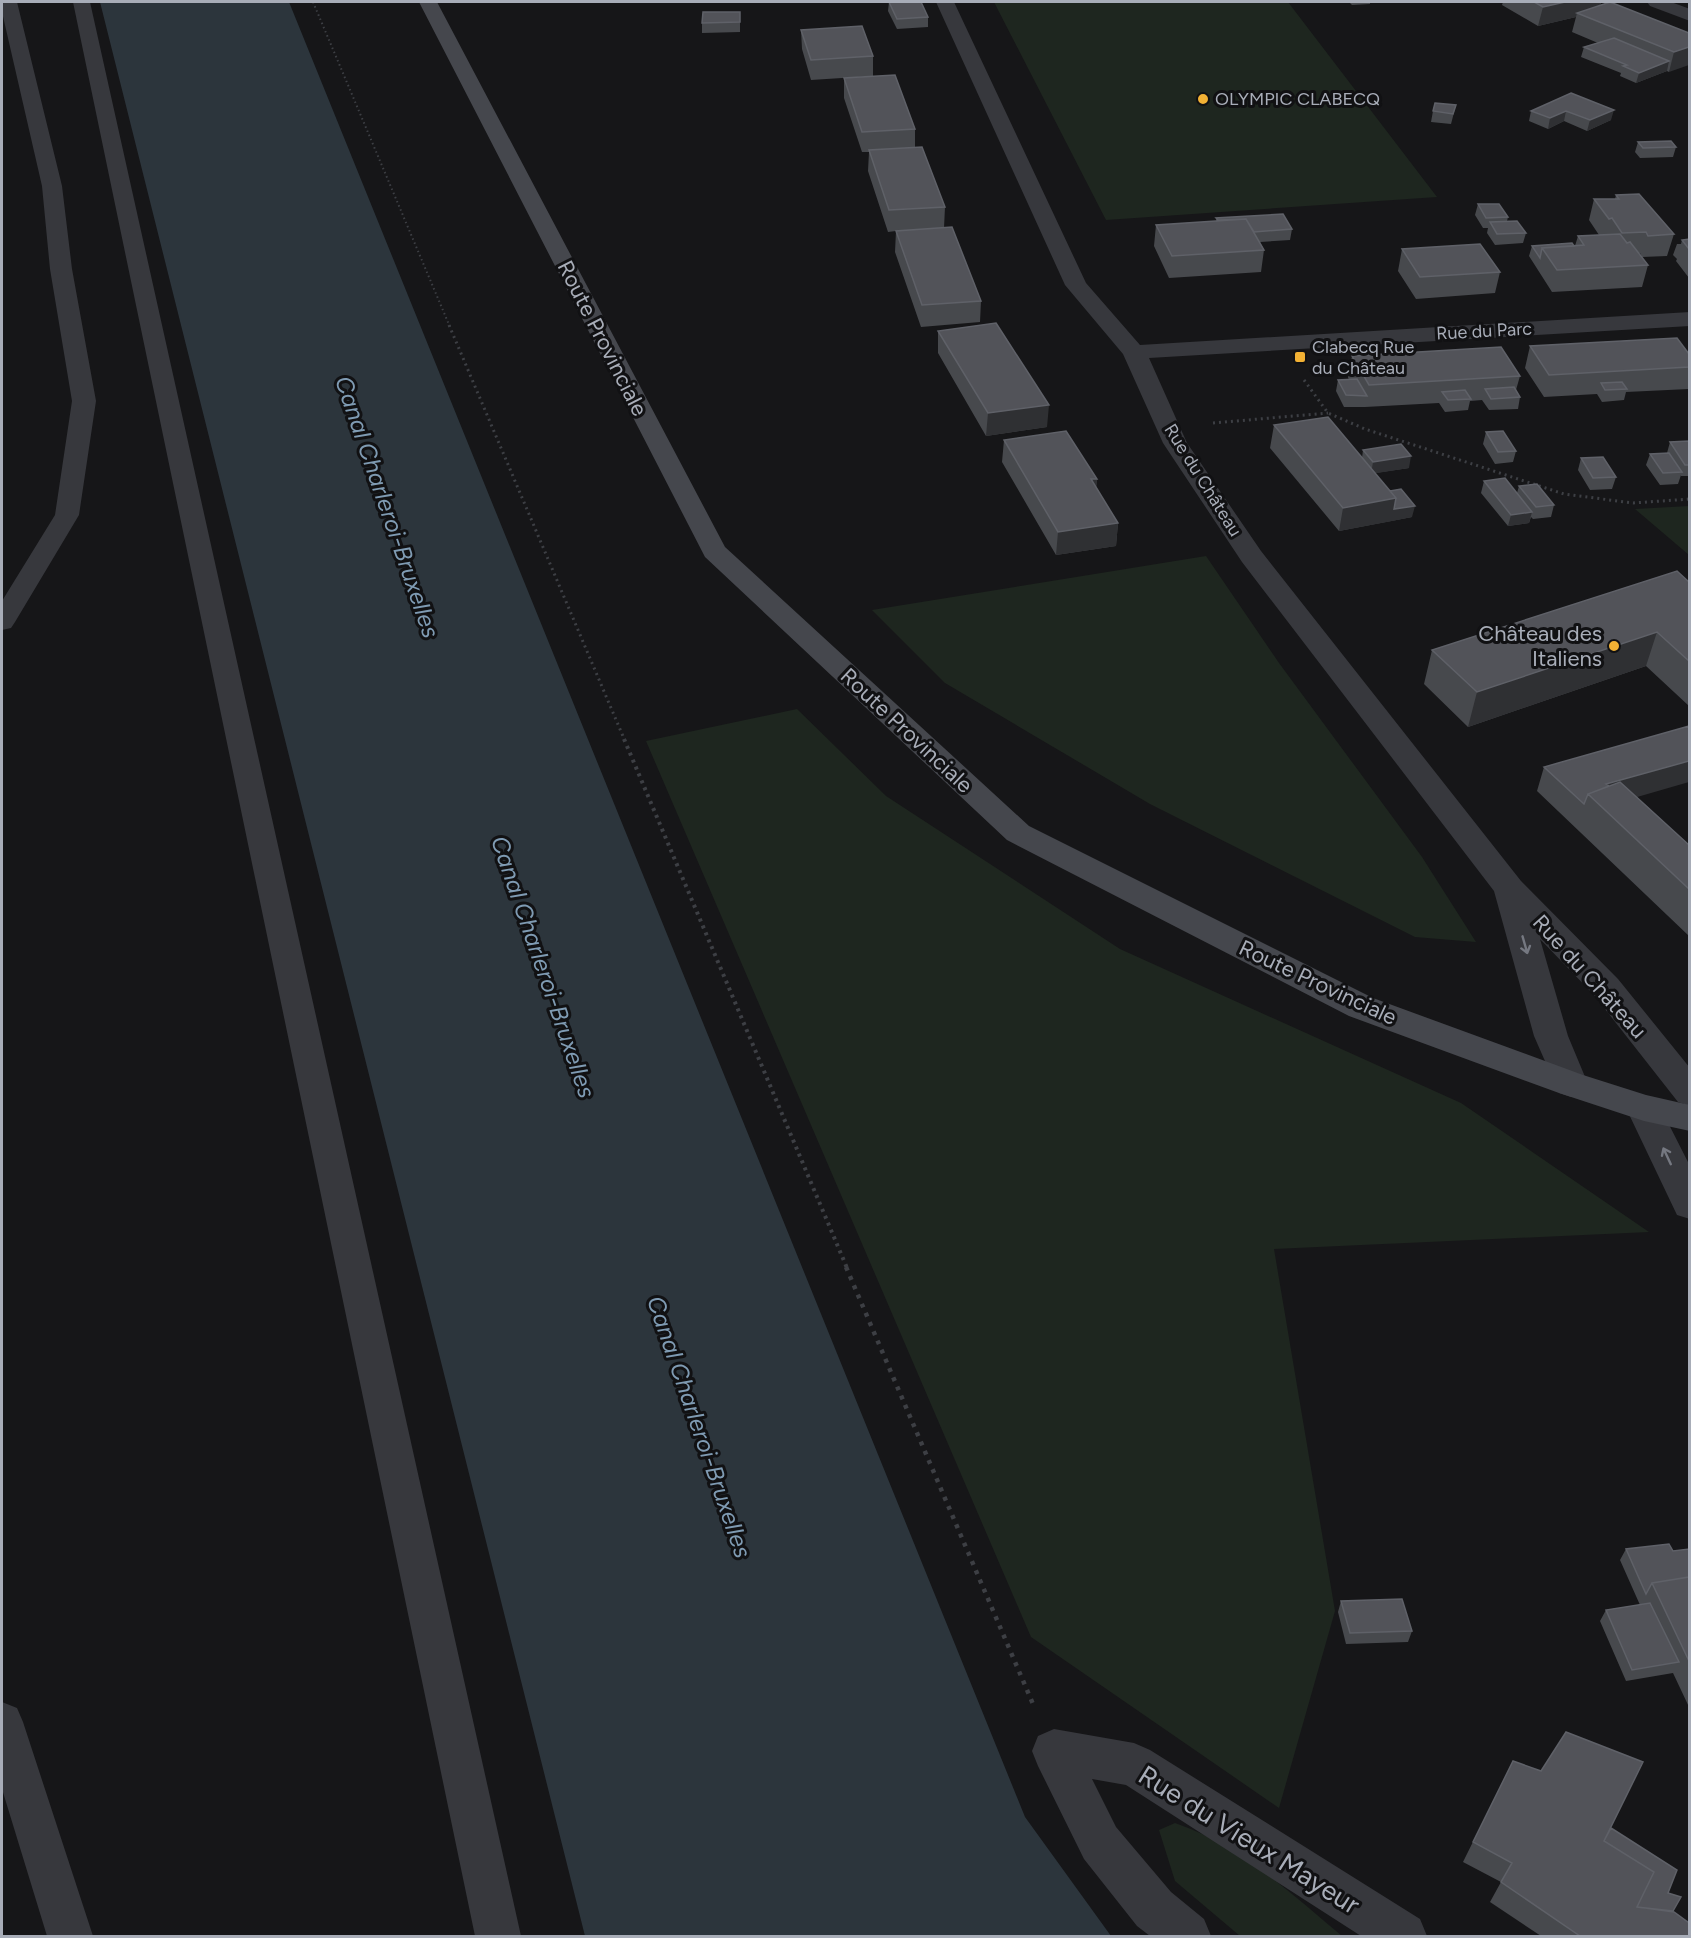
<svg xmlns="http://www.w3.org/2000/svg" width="1691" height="1938" viewBox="0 0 1691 1938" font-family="Figtree,sans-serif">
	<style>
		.green { fill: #1e261f }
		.water { fill: #2c353c }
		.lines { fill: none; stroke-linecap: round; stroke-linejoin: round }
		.path-far3 { stroke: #3d3f44; stroke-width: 2; stroke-dasharray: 1.5 3; stroke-linecap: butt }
		.path-far2 { stroke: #3d3f44; stroke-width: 3; stroke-dasharray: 2 4; stroke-linecap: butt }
		.path-far1 { stroke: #3d3f44; stroke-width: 4; stroke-dasharray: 3 4.5; stroke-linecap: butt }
		.path { stroke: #3d3f44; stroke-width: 4.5; stroke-dasharray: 4 6; stroke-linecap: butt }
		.lane { fill: #37383d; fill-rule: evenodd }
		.street { fill: #37383d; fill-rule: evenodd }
		.secondary { fill: #45474d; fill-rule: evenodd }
		.wall { fill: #47494d }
		.shaded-wall { fill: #2f3033 }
		.building { fill: #525359; stroke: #5f6168; stroke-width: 1.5 }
		.oneway { stroke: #757881 }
		.poi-dot { fill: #f2b134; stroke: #111113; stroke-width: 2 }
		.labels { text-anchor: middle; stroke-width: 6; stroke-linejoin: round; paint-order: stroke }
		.far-poi-label { font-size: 18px; fill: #a8adb8; stroke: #111113; text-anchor: start }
		.far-street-label { font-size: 18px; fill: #a8adb8; stroke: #111113 }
		.street-label { font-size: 22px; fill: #a8adb8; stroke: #111113 }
		.poi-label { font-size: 22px; fill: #a8adb8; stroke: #111113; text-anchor: end }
		.water-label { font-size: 24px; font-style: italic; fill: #7f9bb3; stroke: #111113 }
		.near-street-label { font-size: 27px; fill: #a8adb8; stroke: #111113 }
	</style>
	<rect width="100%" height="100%" fill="#161618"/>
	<!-- green -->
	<path class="green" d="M994 2H1288L1437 197 1106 220Z
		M1689 506V555L1635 509Z
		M1206 556 1279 663 1422 857 1476 942 1415 937 1150 804 945 683 872 610Z
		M797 709 886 796 1120 949 1461 1103 1649 1232 1274 1249 1335 1611 1279 1808 1031 1637 646 741Z
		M1175 1823C1240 1845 1290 1893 1342 1936H1240L1175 1881 1159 1830Z"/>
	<!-- water -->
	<path class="water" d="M100 2H289L1025 1817 1111 1936H585Z"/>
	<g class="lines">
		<!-- path-far3 -->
		<path class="path-far3" d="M313 2 450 327"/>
		<!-- path-far2 -->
		<path class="path-far2" d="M449 325 625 741
			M1304 380 1328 413 1365 429 1564 494 1633 503 1690 499
			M1213 423 1328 413"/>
		<!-- path-far1 -->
		<path class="path-far1" d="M624 739 847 1268"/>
		<!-- path -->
		<path class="path" d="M846 1267 1033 1704"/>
		<!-- lane -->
		<path class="lane" d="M2 2H17L62 186 72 269 96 401 79 515 15 622 11 628 2 630V601L55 515 72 401 50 269 42 186 2 12Z
			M73 2H90L521 1936H475Z
			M2 1702 17 1708 23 1722 93 1936H47L2 1789Z"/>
		<!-- street -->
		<path class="street" d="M936 2H954L1086 283 1140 345 1690 312V326L1149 358 1187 443 1261 551 1521 881 1618 979 1690 1068V1106L1678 1102 1594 995 1540 939 1568 1036 1588 1084 1583 1093 1571 1097 1559 1093 1534 1036 1494 891 1242 562 1163 443 1123 354 1065 285Z
			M1647 2H1671L1690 9V21L1650 6Z
			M1644 1095 1656 1099 1690 1166V1219L1677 1215 1626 1108 1632 1099Z
			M1054 1729 1134 1743 1150 1750 1420 1919 1427 1936H1361L1126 1785 1092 1779 1116 1827 1171 1892 1204 1919 1211 1936H1150L1137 1926 1084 1859 1038 1766 1032 1751 1038 1736Z"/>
		<!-- secondary -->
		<path class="secondary" d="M419 2H437L725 547 1029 826 1373 998 1583 1075 1646 1095 1690 1105V1131L1644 1121 1559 1093 1349 1016 1007 840 705 557Z"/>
	</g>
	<!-- wall -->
	<path class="wall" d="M889 2 928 17V27L897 29 888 11Z
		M1349 2H1370V4L1352 5Z
		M1503 2H1601L1600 5 1689 33 1669 72 1667 71 1636 83 1620 76 1621 73 1581 57 1584 47 1598 43 1572 32 1576 17 1538 26 1502 5Z
		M740 12V32L702 33V23Z
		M801 30 873 56V76L811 80 802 49Z
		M844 78 915 129V147L945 207 944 228 981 301 980 322 921 327 895 252 896 231 888 232 868 171 869 152H862L844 98Z
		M1571 93 1611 120 1587 131 1564 121 1548 129 1529 121 1531 111Z
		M1456 105 1451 124 1431 122 1433 111Z
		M1638 142 1676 147 1673 157 1640 158 1635 152Z
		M1616 195 1674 234 1667 256 1642 257 1640 253H1638L1648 265 1642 287 1552 292 1529 256 1532 246H1575L1578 236 1599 235 1589 220 1594 199H1615Z
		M1478 204 1508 217 1507 221 1526 233 1523 243 1495 245 1487 233 1488 228H1483L1475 215Z
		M1216 218 1292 229 1290 240 1260 242 1264 250 1261 272 1169 278 1154 246 1156 225 1216 221Z
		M1689 239V278L1676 261 1677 259 1673 255 1677 244H1681L1682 240Z
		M1402 249 1500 272 1495 293 1416 299 1398 271Z
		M938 331 1047 427 986 436 938 353Z
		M1530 346 1689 354V389L1626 392 1624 400 1602 402 1597 394 1544 397 1525 368Z
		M1352 356 1520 376 1516 390 1520 397 1518 409 1489 410 1482 400 1470 401 1468 410 1445 412 1439 403 1365 407H1344L1336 391 1338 380 1349 379 1348 378Z
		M1274 425 1362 458 1363 450 1409 468 1375 473 1412 517 1339 531 1270 448Z
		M1486 432 1516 451 1513 462 1495 464 1483 444Z
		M1004 440 1097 479 1096 488 1118 523 1116 546 1056 555 1002 462Z
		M1689 441V476H1681V475L1678 484 1660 485 1646 465 1650 454 1667 453 1670 442Z
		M1581 458 1616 477 1612 489 1590 490 1578 470Z
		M1484 481 1517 493 1519 486 1554 505 1551 517 1533 519 1531 517 1529 523 1508 526 1481 493Z
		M1689 582V706L1646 666 1468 727 1424 684 1432 650Z
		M1544 767 1637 797 1689 845V936L1537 791Z
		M1626 1549 1673 1551 1689 1549V1707L1673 1673 1626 1681 1600 1621 1606 1610 1640 1605 1620 1560Z
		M1341 1601 1412 1631 1408 1642 1346 1644 1338 1612Z
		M1513 1761 1610 1829 1668 1893 1673 1911 1689 1936H1541L1490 1902 1501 1882 1463 1862Z"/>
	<!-- shaded-wall -->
	<path class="shaded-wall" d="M1565 2H1601L1599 12 1577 13 1576 17 1538 26 1543 7Z
		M1689 47V65L1669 72 1674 52Z
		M1669 61 1667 71 1636 83 1639 73Z
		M1614 110 1611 120 1587 131 1590 120Z
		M1566 111 1564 121 1548 129 1550 118Z
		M1049 405 1047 427 986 436 988 413Z
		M1411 456 1409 468 1371 474 1373 462Z
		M1091 479H1097L1095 501Z
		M1396 498 1392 521 1339 531 1343 508Z
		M1415 506 1412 517 1392 521 1394 509Z
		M1532 512 1529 523 1508 526 1511 515Z
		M1118 523 1116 546 1056 555 1058 532Z
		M1657 632 1646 666 1468 727 1477 692Z
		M1689 761V782L1613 804 1606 784Z"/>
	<!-- building -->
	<path class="building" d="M889 2H921L928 17 897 19Z
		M1534 2H1565L1543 7Z
		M1610 2 1689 33V47L1674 52 1577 13Z
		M703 12H740V22L702 23Z
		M862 26 873 56 811 60 801 30Z
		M1614 38 1669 61 1639 73 1623 66 1627 65 1584 47Z
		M895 75 915 129 862 132 844 78Z
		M1571 93 1614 110 1590 120 1566 111 1550 118 1531 111Z
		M1435 103 1456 105 1453 114 1433 111Z
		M1671 141 1676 147 1643 148 1638 142Z
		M922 147 945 207 889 210 869 150Z
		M1639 194 1674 234 1648 236 1646 232 1622 233 1612 218 1609 219 1594 199H1619L1616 195Z
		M1478 204H1499L1508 217 1486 218Z
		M1283 214 1292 229 1254 232 1246 219 1218 220 1216 218Z
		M1246 219 1264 250 1172 256 1156 225Z
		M1517 221 1526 233 1497 234 1490 222Z
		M952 227 981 301 922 305 896 231Z
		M1620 234 1627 243 1630 242 1648 265 1557 270 1542 248 1584 245 1578 236Z
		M1689 239V249L1682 240Z
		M1572 243 1574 246 1542 248 1540 258 1532 246Z
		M1480 244 1500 272 1420 277 1402 249Z
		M996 323 1049 405 988 413 938 331Z
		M1677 338 1689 354V367L1549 375 1530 346Z
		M1501 347 1520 376 1369 385 1352 356Z
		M1357 379 1367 396 1346 395 1338 380Z
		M1622 382 1627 389 1605 390 1601 383Z
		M1514 387 1520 397 1491 399 1485 389Z
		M1465 390 1471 399 1448 400 1442 392Z
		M1328 417 1396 498 1343 508 1274 425Z
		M1066 431 1097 479H1091L1118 523 1058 532 1004 440Z
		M1503 431 1516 451 1498 452 1486 432Z
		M1689 441V465H1685L1670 442Z
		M1401 444 1411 456 1373 462 1363 450Z
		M1669 453 1682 472 1663 473 1650 454Z
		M1603 457 1616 477 1593 478 1581 458Z
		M1505 478 1532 512 1511 515 1484 481Z
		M1537 484 1554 505 1536 507 1519 486Z
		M1401 489 1415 506 1394 509 1396 498 1390 491Z
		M1677 571 1689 582V661L1657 632 1477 692 1432 650Z
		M1689 726V761L1606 784 1609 786 1588 794 1584 804 1544 767Z
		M1620 782 1689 845V889L1588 794Z
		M1669 1544 1673 1551 1689 1549V1577L1652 1583 1646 1594 1626 1549Z
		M1689 1577V1661L1652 1583Z
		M1402 1599 1412 1631 1350 1633 1341 1601Z
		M1650 1603 1679 1662 1632 1670 1606 1610Z
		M1566 1732 1643 1762 1604 1841 1654 1872 1637 1907 1674 1912 1689 1923V1936H1580L1501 1882 1512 1863 1473 1842 1513 1761 1541 1771Z
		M1611 1828 1677 1870 1668 1893 1681 1897 1673 1911 1637 1907 1654 1872 1604 1841Z"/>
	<!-- one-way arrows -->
	<defs><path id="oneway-shaft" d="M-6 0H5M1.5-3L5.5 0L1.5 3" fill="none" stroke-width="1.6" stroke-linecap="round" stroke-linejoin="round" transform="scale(1.5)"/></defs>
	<g class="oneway">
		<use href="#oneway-shaft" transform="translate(1525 945) rotate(74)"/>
		<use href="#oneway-shaft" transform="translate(1667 1156) rotate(-115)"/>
	</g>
	<!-- markers -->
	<g class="poi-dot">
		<circle cx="1203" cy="99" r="6"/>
		<rect x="1294" y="351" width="12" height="12" rx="3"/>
		<circle cx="1614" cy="646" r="6"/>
	</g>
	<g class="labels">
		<!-- far-poi labels -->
		<g class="far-poi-label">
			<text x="1215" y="105">OLYMPIC CLABECQ</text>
			<text x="1312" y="353">Clabecq Rue<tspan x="1312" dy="21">du Château</tspan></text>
		</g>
		<!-- far-street labels -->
		<g class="far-street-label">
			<text transform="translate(1484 331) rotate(-3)" y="6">Rue du Parc</text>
			<text transform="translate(1203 480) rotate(58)" y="6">Rue du Château</text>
		</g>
		<!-- street labels -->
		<g class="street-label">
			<text transform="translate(603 338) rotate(63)" y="8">Route Provinciale</text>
			<text transform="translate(907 730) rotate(43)" y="8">Route Provinciale</text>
			<text transform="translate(1590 976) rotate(48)" y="8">Rue du Château</text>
			<text transform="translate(1318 982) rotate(25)" y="8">Route Provinciale</text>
		</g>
		<!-- poi labels -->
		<g class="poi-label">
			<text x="1602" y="641">Château des<tspan x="1602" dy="25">Italiens</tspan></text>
		</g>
		<!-- water labels -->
		<g class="water-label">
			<text transform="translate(387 507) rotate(71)" y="8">Canal Charleroi-Bruxelles</text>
			<text transform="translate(543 967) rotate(71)" y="8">Canal Charleroi-Bruxelles</text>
			<text transform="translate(699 1427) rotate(71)" y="8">Canal Charleroi-Bruxelles</text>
		</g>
		<!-- near-street labels -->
		<g class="near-street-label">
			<text transform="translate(1249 1840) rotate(32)" y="9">Rue du Vieux Mayeur</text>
		</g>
	</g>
	<!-- border -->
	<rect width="1691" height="1938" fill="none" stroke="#a8adb8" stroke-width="6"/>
</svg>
